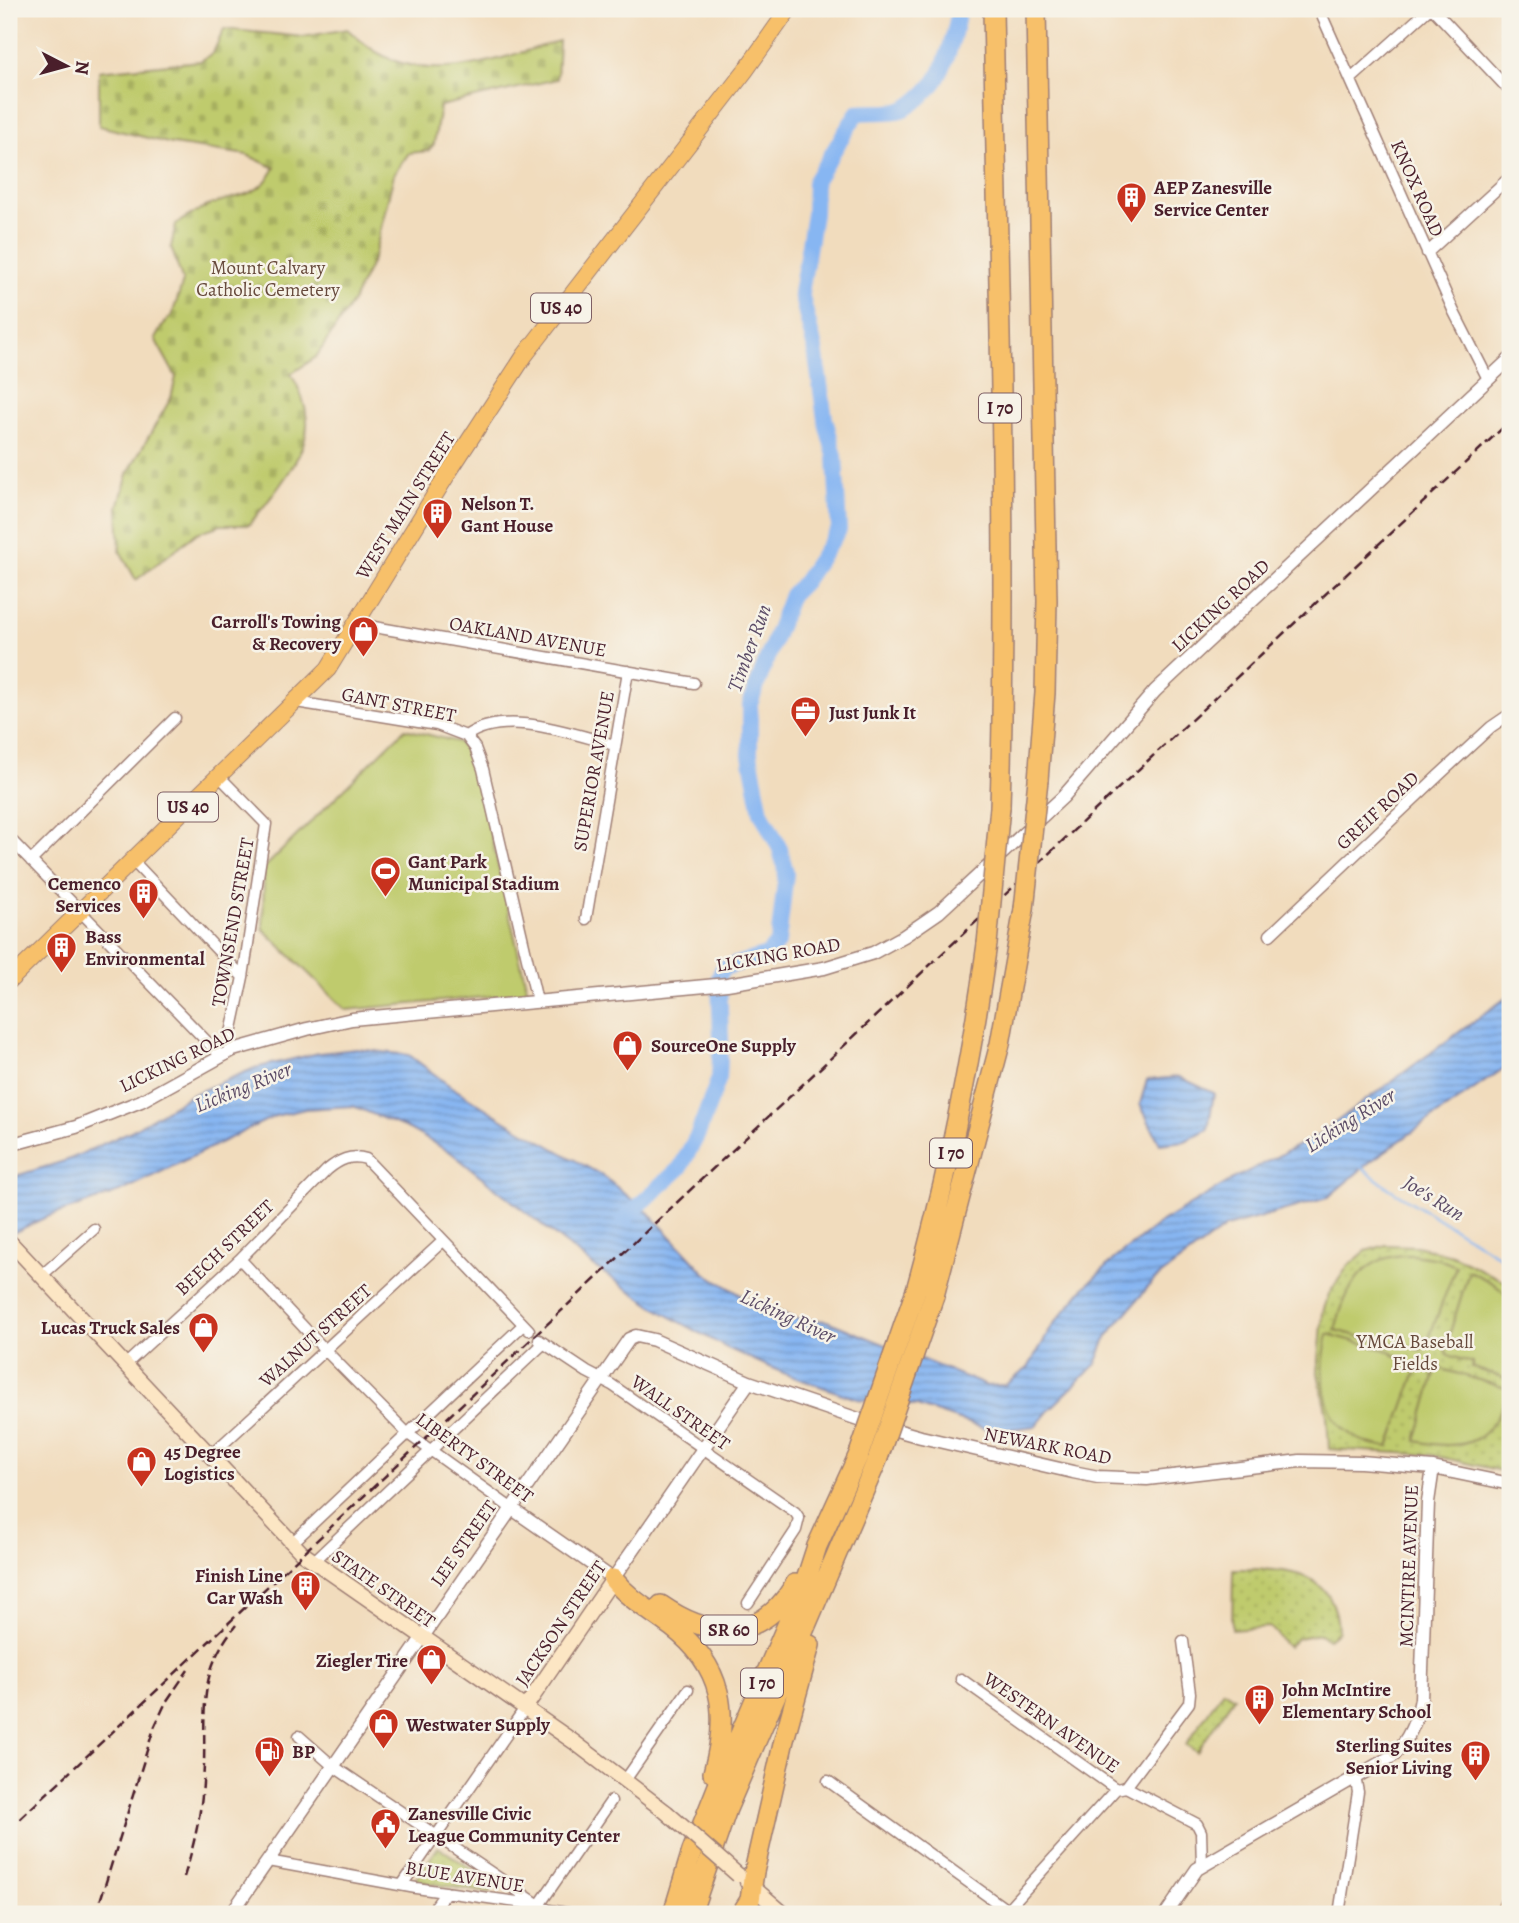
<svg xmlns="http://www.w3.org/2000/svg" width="1519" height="1923" viewBox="0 0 1519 1923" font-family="Alegreya,serif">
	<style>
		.cemetery { fill: url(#cemetery-stones); stroke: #84754c; stroke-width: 2 }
		.park { fill: url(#park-dots); stroke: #84754c; stroke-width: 2 }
		.garden { fill: #bfcb6d; stroke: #84754c; stroke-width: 2 }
		.water { fill: url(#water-rules); stroke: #686a8e; stroke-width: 2 }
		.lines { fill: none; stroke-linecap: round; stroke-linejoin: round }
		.stream { stroke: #87b6f2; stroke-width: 2.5 }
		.river { stroke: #87b6f2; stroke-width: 16 }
		.minor-casing { stroke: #9e7e74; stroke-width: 13 }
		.tertiary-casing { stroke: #9e7e74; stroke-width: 15 }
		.secondary-casing { stroke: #9e7e74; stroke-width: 17 }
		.primary-casing { stroke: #9e7e74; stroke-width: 18 }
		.motorway-casing { stroke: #9e7e74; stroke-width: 22 }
		.minor { stroke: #fff; stroke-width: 10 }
		.tertiary { stroke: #fff; stroke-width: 12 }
		.secondary { stroke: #fce6c4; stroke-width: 14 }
		.primary { stroke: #f7c06b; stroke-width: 16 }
		.motorway { stroke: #f7c06b; stroke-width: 19 }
		.rail { stroke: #4a1f2b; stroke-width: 2.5; stroke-dasharray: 10 5; stroke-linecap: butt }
		.secondary-bridge-casing { stroke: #9e7e74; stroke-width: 17; stroke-linecap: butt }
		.motorway-bridge-casing { stroke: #9e7e74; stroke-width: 22; stroke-linecap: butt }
		.secondary-bridge { stroke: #fce6c4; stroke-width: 14 }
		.motorway-bridge { stroke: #f7c06b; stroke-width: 19 }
		.labels { text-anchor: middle; stroke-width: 5; stroke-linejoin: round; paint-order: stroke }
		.shield { fill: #f7f3e8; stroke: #7e5f64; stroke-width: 2 }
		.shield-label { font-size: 18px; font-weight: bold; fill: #4a1f2b }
		.poi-label { font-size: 19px; font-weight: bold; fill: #4a1f2b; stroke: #f7f3e8; text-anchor: start }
		.street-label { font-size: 19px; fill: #4a1f2b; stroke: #f7f3e8 }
		.park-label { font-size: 19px; fill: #674a3c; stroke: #f7f3e8 }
		.water-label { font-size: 21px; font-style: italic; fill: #5c4c67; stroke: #f7f3e8 }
	</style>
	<defs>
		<pattern id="cemetery-stones" width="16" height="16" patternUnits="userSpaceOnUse" patternTransform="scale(1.75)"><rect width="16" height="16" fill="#bfcb6d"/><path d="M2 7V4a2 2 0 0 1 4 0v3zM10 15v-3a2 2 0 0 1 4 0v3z" fill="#a6ae5f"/></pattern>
		<pattern id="park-dots" width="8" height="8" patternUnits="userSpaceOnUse" patternTransform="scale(1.75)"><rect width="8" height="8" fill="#bfcb6d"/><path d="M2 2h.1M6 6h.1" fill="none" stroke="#a6ae5f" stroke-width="1.8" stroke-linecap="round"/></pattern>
		<pattern id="water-rules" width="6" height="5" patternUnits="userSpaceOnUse" patternTransform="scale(1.75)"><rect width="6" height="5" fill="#87b6f2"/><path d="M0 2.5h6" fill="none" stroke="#7093c4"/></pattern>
	</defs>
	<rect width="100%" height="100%" fill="#f7f3e8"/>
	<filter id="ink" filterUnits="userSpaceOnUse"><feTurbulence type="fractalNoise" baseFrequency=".0143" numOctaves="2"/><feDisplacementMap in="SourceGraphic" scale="14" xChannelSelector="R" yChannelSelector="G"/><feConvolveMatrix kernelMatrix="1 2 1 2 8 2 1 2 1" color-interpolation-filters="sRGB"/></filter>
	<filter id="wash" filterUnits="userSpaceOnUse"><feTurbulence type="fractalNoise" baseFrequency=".00686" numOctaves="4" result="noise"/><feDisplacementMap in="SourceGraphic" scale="28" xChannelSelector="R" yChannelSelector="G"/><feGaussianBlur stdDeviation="1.57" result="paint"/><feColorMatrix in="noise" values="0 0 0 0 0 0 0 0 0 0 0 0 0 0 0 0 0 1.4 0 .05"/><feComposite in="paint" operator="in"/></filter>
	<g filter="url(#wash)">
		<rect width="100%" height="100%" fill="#f1dcbd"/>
		<!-- cemetery -->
		<path class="cemetery" d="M224 29 303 37 347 29C358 38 369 49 382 55 438 85 503 57 559 41L557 79 440 106 434 144 428 151 409 153 394 174 374 257 353 301 316 357 291 374C299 387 306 405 307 421 309 456 269 499 249 525H221L197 533 136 580 120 551 118 507 129 471 171 398 176 377 155 339 162 326 172 315 183 282 171 247 176 224C187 217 199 210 210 205 239 193 257 200 275 168L247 155 172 144 99 126V71L200 61 213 53Z"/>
		<!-- park -->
		<path class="park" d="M1386 1245 1417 1246 1452 1255 1510 1284V1473L1432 1455 1329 1449 1327 1415 1318 1373 1323 1312 1329 1294 1348 1266 1366 1251Z
			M1233 1569C1282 1569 1336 1567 1338 1631L1328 1639 1320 1634 1297 1638 1288 1647C1280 1642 1278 1632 1269 1627L1232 1630Z
			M1223 1690 1234 1697 1197 1752 1186 1745Z
			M438 1847 495 1884 489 1893 415 1881Z"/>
		<!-- garden -->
		<path class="garden" d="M405 729 458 742 473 759 528 993 346 1010 263 929 264 868Z
			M1413 1255 1439 1259 1456 1266 1426 1346 1421 1350 1393 1343 1392 1345 1335 1330C1346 1287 1363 1253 1413 1255Z
			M1469 1271 1493 1283 1510 1298V1380L1471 1367 1473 1363 1448 1355 1445 1349Z
			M1328 1334 1393 1352V1355L1408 1359V1364L1416 1371 1389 1447C1324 1441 1316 1387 1328 1334Z
			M1442 1369 1509 1389C1492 1441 1469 1453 1416 1441L1435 1373Z"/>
		<!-- water -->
		<path class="water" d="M1510 995V1064L1371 1161 1327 1198 1226 1227 1153 1281 1107 1336 1096 1364 1049 1410 1036 1426 992 1431 917 1406 857 1399 788 1375 727 1348 662 1312 595 1267 453 1154 409 1129 353 1106 305 1109 275 1116 122 1191 44 1218 9 1235V1178L68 1160 131 1131 191 1095 255 1068 319 1053 357 1049 409 1055 450 1086 504 1120 603 1176 650 1214 705 1273 741 1295 795 1319 827 1321 987 1386 1005 1385 1028 1368 1053 1325 1084 1288 1114 1259 1160 1223 1235 1178 1317 1136Z
			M1179 1077 1214 1093 1208 1129 1185 1141 1160 1144 1140 1104 1147 1080Z"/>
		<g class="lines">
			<!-- stream -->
			<path class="stream" d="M1361 1167 1390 1189 1499 1256 1510 1265"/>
			<!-- river -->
			<path class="river" d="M624 1219 680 1168 698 1134 719 1078 721 1039 719 977 723 968 767 955 778 942 786 873 780 849 761 812 750 755V704L791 595 804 582 839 530 835 456 825 419 815 349 801 293 814 214 815 181 857 113C870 111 890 114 901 110 912 107 928 91 935 82 945 68 958 26 958 9"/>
		</g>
	</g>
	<g filter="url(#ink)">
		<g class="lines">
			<defs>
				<path id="minor" d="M1319 9 1454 312 1488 379
					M1433 9 1510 91
					M1351 79 1429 9
					M1427 253 1510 177
					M357 624 694 683
					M296 702 437 725 466 736C504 708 572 734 615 745
					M466 736 475 748 483 769 537 1001
					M220 777 266 824 243 977 230 1038 233 1050
					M12 841 221 1056
					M31 861 175 718
					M133 861 243 977
					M586 919 628 671
					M1270 935 1438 776 1491 727 1510 714
					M240 1259 325 1350 408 1434 511 1508
					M41 1276 94 1229
					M539 1340 587 1372 612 1385 795 1512 799 1518 796 1530 748 1603
					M124 1366 240 1259 327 1170C339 1160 351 1154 366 1159L529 1330
					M211 1455 443 1241
					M292 1543 523 1325
					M313 1562 543 1344
					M961 1679 1116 1789 1126 1787 1197 1824 1201 1832 1202 1866
					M299 1736 333 1766 536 1903
					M626 1779 688 1690
					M828 1781 1007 1910
					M1126 1787 1189 1703 1190 1693 1183 1641
					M268 1861 416 1888 539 1905 549 1910 573 1914
					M402 1885 525 1708
					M430 1914 446 1892
					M533 1914 611 1801
					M1003 1914 1116 1789
					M1339 1914 1358 1792 1355 1777"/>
				<path id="tertiary" d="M9 1145 76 1127 141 1101 233 1050 307 1029 352 1019 727 984 824 968 873 953 904 936 939 912 1063 797 1155 691 1510 359
					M511 1508 613 1579 749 1382
					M231 1914 629 1339 636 1336 654 1340 749 1382 864 1421 921 1437 1073 1472 1098 1477 1147 1479 1300 1461 1361 1462 1433 1468 1510 1484
					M1166 1914 1197 1869 1394 1755C1409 1739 1417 1721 1421 1699L1428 1502 1433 1468"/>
				<path id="secondary" d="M9 1241 302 1553 574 1742 666 1812
					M525 1708 613 1579
					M747 1882 784 1914"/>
				<path id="primary" d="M9 981 328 669 450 470 525 355 745 71 789 9
					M1503 1914 1510 1898"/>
				<path id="motorway" d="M993 9C998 275 1008 541 1000 807
					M1036 9 1047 601 1045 693 1038 780
					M916 1290C948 1176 971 1061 987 944
					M934 1296 1000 1044 1024 909
					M613 1579C630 1600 651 1611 672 1627 723 1666 730 1713 713 1773
					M661 1605C712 1640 762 1641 795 1584
					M673 1914 692 1851 717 1788 805 1583 817 1546 859 1454
					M691 1914 727 1809 878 1458
					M741 1914 750 1900 754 1872 784 1740 810 1645"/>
			</defs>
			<!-- minor casing -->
			<use href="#minor" class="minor-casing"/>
			<!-- tertiary casing -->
			<use href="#tertiary" class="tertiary-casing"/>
			<!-- secondary casing -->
			<use href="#secondary" class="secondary-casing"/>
			<!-- primary casing -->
			<use href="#primary" class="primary-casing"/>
			<!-- motorway casing -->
			<use href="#motorway" class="motorway-casing"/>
			<!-- minor -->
			<use href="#minor" class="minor"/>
			<!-- tertiary -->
			<use href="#tertiary" class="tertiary"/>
			<!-- secondary -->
			<use href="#secondary" class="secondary"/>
			<!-- primary -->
			<use href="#primary" class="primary"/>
			<!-- motorway -->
			<use href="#motorway" class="motorway"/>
			<!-- rail -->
			<path class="rail" d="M9 1829 1510 421
				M184 1877C194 1845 201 1815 203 1783 208 1720 193 1678 236 1625
				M96 1914 154 1728 166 1702 188 1670"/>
			<defs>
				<path id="secondary-bridge" d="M666 1812 738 1875"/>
				<path id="motorway-bridge" d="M1024 909 1038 780
					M987 944 1000 807
					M859 1454 916 1290
					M878 1458 934 1296"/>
			</defs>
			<!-- secondary-bridge casing -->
			<use href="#secondary-bridge" class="secondary-bridge-casing"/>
			<!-- motorway-bridge casing -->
			<use href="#motorway-bridge" class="motorway-bridge-casing"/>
			<!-- secondary-bridge -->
			<use href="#secondary-bridge" class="secondary-bridge"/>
			<!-- motorway-bridge -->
			<use href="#motorway-bridge" class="motorway-bridge"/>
		</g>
	</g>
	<!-- icons -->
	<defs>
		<symbol id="building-pin" viewBox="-11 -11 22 30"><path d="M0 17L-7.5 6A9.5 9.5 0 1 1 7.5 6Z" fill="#c8321e" stroke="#f7f3e8"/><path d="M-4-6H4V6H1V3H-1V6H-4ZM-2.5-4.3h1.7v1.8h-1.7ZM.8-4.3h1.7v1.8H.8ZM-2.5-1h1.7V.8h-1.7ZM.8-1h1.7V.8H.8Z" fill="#fff"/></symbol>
		<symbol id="shop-pin" viewBox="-11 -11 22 30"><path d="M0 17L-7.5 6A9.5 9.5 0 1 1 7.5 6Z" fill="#c8321e" stroke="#f7f3e8"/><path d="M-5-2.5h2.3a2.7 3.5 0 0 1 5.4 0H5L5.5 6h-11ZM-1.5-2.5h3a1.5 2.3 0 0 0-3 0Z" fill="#fff"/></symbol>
		<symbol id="office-pin" viewBox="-11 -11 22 30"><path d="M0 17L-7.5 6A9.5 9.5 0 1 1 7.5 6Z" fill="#c8321e" stroke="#f7f3e8"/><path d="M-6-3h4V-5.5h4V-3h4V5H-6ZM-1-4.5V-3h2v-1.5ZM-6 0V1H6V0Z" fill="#fff"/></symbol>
		<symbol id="stadium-pin" viewBox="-11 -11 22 30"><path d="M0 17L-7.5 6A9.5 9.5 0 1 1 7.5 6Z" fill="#c8321e" stroke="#f7f3e8"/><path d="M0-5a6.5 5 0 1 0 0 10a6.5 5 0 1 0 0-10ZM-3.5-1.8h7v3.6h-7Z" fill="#fff"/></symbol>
		<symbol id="fuel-pin" viewBox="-11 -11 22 30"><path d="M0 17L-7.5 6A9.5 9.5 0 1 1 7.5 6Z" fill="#c8321e" stroke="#f7f3e8"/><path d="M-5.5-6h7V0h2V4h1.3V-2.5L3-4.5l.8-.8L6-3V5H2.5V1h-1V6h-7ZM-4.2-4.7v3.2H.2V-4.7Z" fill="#fff"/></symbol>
		<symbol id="civic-pin" viewBox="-11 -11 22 30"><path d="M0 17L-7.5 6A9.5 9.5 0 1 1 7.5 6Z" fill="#c8321e" stroke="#f7f3e8"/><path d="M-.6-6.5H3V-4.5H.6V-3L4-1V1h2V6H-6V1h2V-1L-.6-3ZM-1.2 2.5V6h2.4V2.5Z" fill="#fff"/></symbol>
	</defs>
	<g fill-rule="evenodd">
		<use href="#building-pin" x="1114" y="180" width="35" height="47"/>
		<use href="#building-pin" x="420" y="496" width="35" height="47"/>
		<use href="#shop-pin" x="346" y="614" width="35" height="47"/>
		<use href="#office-pin" x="788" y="694" width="35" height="47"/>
		<use href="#stadium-pin" x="368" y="854" width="35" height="47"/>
		<use href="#building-pin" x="126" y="876" width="35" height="47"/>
		<use href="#building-pin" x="44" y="930" width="35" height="47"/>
		<use href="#shop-pin" x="610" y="1028" width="35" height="47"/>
		<use href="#shop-pin" x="186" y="1310" width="35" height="47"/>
		<use href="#shop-pin" x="124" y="1444" width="35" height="47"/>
		<use href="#building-pin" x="288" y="1568" width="35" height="47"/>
		<use href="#shop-pin" x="414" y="1642" width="35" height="47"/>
		<use href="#building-pin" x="1242" y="1682" width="35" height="47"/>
		<use href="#shop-pin" x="366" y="1706" width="35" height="47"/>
		<use href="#fuel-pin" x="252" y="1734" width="35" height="47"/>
		<use href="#building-pin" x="1458" y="1738" width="35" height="47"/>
		<use href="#civic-pin" x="368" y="1806" width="35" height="47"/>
	</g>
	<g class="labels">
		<!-- shield labels -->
		<g class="shield">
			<rect x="531" y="293.5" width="60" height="29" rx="5"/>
			<rect x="979" y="393.5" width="42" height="29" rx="5"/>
			<rect x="158" y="792.5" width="60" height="29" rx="5"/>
			<rect x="930" y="1138.5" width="42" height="29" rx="5"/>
			<rect x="701" y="1615.5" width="56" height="29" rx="5"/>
			<rect x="741" y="1668.5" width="42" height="29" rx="5"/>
		</g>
		<g class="shield-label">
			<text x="561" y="314">US 40</text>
			<text x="1000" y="414">I 70</text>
			<text x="188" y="813">US 40</text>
			<text x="951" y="1159">I 70</text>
			<text x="729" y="1636">SR 60</text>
			<text x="762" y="1689">I 70</text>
		</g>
		<!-- poi labels -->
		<g class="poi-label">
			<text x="1154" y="194">AEP Zanesville<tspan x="1154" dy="22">Service Center</tspan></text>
			<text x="461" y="510">Nelson T.<tspan x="461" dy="22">Gant House</tspan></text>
			<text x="341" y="628" text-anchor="end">Carroll's Towing<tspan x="341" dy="22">&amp; Recovery</tspan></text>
			<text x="829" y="719">Just Junk It</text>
			<text x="408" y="868">Gant Park<tspan x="408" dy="22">Municipal Stadium</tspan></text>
			<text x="121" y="890" text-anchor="end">Cemenco<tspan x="121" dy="22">Services</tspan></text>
			<text x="85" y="943">Bass<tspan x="85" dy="22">Environmental</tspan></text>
			<text x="651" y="1052">SourceOne Supply</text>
			<text x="180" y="1334" text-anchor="end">Lucas Truck Sales</text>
			<text x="164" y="1458">45 Degree<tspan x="164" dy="22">Logistics</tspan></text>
			<text x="283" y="1582" text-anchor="end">Finish Line<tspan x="283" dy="22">Car Wash</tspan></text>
			<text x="408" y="1667" text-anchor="end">Ziegler Tire</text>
			<text x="1282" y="1696">John McIntire<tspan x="1282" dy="22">Elementary School</tspan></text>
			<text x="406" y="1731">Westwater Supply</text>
			<text x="1452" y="1752" text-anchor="end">Sterling Suites<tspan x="1452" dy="22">Senior Living</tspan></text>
			<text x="292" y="1758">BP</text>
			<text x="408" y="1820">Zanesville Civic<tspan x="408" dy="22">League Community Center</tspan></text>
		</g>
		<!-- street labels -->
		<g class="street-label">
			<text transform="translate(1418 188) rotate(66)" y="7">KNOX ROAD</text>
			<text transform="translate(405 505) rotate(-58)" y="7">WEST MAIN STREET</text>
			<text transform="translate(1220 605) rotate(-43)" y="7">LICKING ROAD</text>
			<text transform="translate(528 636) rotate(10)" y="7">OAKLAND AVENUE</text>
			<text transform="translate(399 704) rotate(11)" y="7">GANT STREET</text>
			<text transform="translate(593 771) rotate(-80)" y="7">SUPERIOR AVENUE</text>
			<text transform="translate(1377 810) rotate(-43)" y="7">GREIF ROAD</text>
			<text transform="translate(232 922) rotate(-80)" y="7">TOWNSEND STREET</text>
			<text transform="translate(778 954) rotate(-10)" y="7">LICKING ROAD</text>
			<text transform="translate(177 1059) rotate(-26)" y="7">LICKING ROAD</text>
			<text transform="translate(224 1247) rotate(-44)" y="7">BEECH STREET</text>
			<text transform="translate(315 1335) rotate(-42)" y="7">WALNUT STREET</text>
			<text transform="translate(681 1412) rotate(35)" y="7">WALL STREET</text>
			<text transform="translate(1048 1445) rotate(11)" y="7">NEWARK ROAD</text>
			<text transform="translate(475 1457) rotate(36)" y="7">LIBERTY STREET</text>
			<text transform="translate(463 1543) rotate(-55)" y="7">LEE STREET</text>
			<text transform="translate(1408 1566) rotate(-88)" y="7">MCINTIRE AVENUE</text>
			<text transform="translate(384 1588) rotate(35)" y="7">STATE STREET</text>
			<text transform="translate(560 1623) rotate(-56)" y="7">JACKSON STREET</text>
			<text transform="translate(1052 1722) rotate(35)" y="7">WESTERN AVENUE</text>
			<text transform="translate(465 1876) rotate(9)" y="7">BLUE AVENUE</text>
		</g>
		<!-- park labels -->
		<g class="park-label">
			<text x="268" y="274">Mount Calvary<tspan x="268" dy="22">Catholic Cemetery</tspan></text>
			<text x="1415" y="1348">YMCA Baseball<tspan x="1415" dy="22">Fields</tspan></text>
		</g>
		<!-- water labels -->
		<g class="water-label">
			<text transform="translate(749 648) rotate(-70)" y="7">Timber Run</text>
			<text transform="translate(243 1087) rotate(-22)" y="7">Licking River</text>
			<text transform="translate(1350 1120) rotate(-32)" y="7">Licking River</text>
			<text transform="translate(1434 1198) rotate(32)" y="7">Joe's Run</text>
			<text transform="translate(788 1316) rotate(25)" y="7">Licking River</text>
		</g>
	</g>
	<!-- margin -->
	<rect width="1519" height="1923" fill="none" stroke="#f7f3e8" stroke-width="35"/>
	<!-- north arrow -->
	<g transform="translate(66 66) rotate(96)" stroke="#f7f3e8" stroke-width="5" paint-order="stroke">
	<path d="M0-5L12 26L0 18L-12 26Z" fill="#4a1f2b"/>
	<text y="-10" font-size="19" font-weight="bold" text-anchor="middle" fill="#4a1f2b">N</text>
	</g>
</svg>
